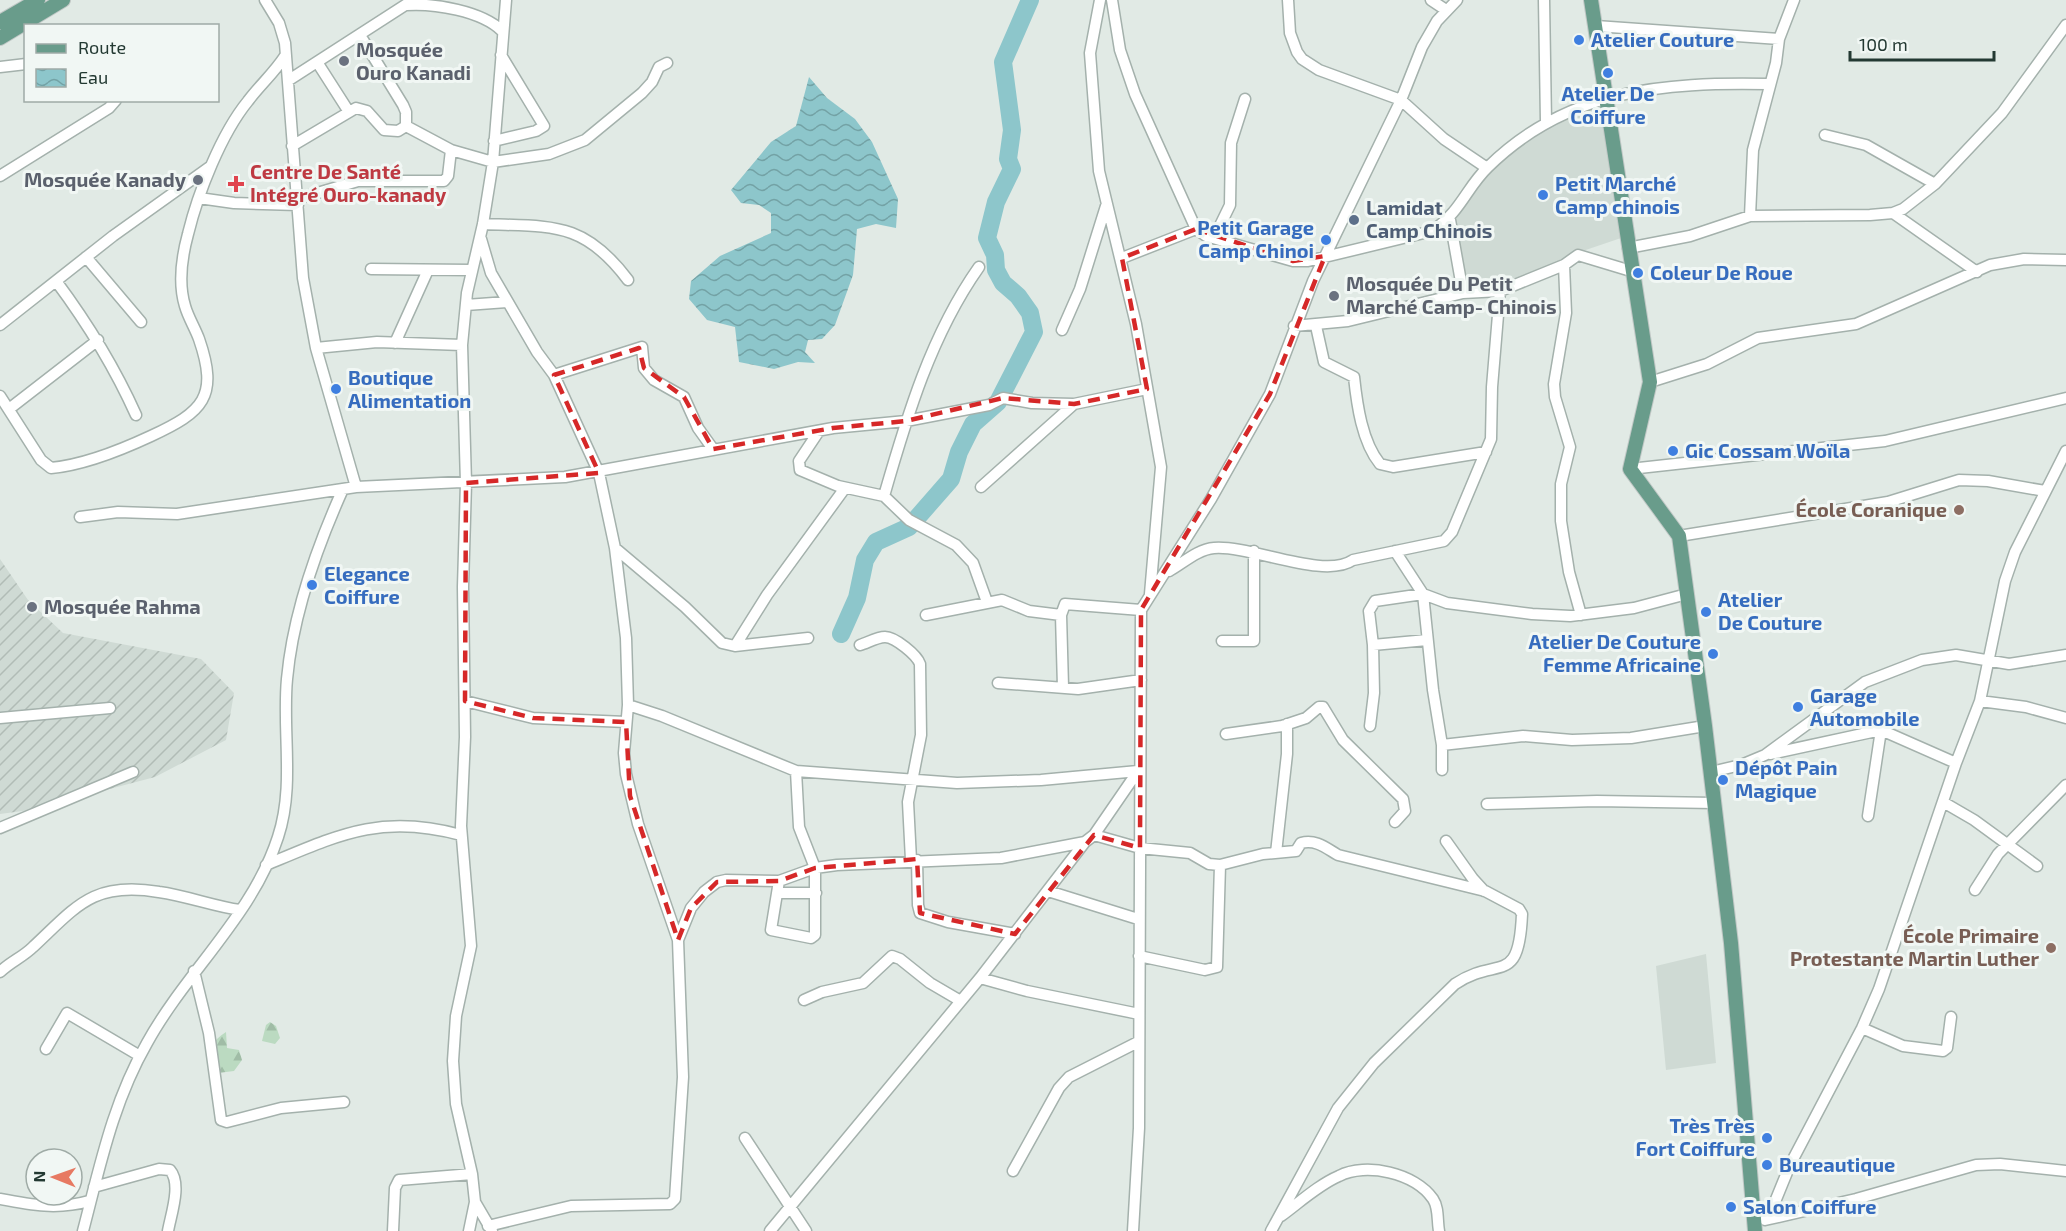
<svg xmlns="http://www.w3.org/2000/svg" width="2066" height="1231" viewBox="0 0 2066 1231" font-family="'Exo 2',sans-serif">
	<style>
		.built { fill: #cfdad4 }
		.industrial { fill: url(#industrial-furrows) }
		.forest { fill: url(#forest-firs) }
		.water { fill: url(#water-waves) }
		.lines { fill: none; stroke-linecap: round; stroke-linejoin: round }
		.river { stroke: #8dc6cb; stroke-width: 18 }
		.minor-casing { stroke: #a4b1ac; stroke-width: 13 }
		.major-casing { stroke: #c1c8c6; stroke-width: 16 }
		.minor { stroke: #fff; stroke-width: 10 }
		.major { stroke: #699c8b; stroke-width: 14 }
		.marked { fill: none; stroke: #d62828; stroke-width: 4.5; stroke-dasharray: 12 8; stroke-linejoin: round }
		.shop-dot { fill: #3f7fe0; stroke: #f1f7f4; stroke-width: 2 }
		.worship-dot { fill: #6b7280; stroke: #f1f7f4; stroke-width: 2 }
		.health-dot { fill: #e0444e; stroke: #f1f7f4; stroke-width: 2 }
		.service-dot { fill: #5c6f8a; stroke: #f1f7f4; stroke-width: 2 }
		.education-dot { fill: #8d6e63; stroke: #f1f7f4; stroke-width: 2 }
		.labels { text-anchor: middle; stroke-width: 6; stroke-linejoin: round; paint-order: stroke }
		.shop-label { font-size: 20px; font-weight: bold; fill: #366cbe; stroke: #f1f7f4; text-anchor: start }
		.worship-label { font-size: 20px; font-weight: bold; fill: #5b616d; stroke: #f1f7f4; text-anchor: start }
		.health-label { font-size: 20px; font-weight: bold; fill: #be3a42; stroke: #f1f7f4; text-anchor: start }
		.service-label { font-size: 20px; font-weight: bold; fill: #4e5e75; stroke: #f1f7f4; text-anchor: start }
		.education-label { font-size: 20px; font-weight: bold; fill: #785e54; stroke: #f1f7f4; text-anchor: end }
	</style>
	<defs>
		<pattern id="industrial-furrows" width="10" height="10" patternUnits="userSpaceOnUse" patternTransform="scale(1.5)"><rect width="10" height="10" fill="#cfdad4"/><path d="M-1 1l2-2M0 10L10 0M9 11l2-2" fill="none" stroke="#b1bcb6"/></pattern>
		<pattern id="forest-firs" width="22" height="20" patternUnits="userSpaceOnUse" patternTransform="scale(1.5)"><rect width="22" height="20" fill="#bbdac1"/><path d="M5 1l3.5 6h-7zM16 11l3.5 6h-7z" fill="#a0bca6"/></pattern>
		<pattern id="water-waves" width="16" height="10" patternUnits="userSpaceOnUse" patternTransform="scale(1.5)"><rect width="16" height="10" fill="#8dc6cb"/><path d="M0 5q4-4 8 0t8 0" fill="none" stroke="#73a2a5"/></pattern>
	</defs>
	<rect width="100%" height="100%" fill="#e1eae5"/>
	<!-- built -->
	<path class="built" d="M1602 104 1621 238 1571 255 1503 286 1466 289 1452 220 1491 169 1540 129Z
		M1706 954 1716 1063 1666 1070 1656 966Z"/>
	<!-- industrial -->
	<path class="industrial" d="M0 559 28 600 63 633 201 659 234 693 226 740 155 777 30 810 0 814Z"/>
	<!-- forest -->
	<path class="forest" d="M270 1022 276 1026 280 1038 275 1044 262 1041 266 1025Z
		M226 1032 227 1048 239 1050 242 1060 234 1071 210 1074C208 1055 207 1044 226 1032Z"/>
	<!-- water -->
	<path class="water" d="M809 77 827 98 855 119 872 142 898 199 896 228 876 224 857 229 853 275 835 325 822 339 808 340 805 352 815 363 798 362 774 369 739 362 735 327 707 320 689 299 691 281 720 256 771 233V213L759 205 741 203 731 190 771 142 796 126Z"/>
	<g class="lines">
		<!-- river -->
		<path class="river" d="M841 634 857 598 865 560 876 542 909 527 951 479 959 452 973 424 998 402 1034 332 1030 313 1018 296 1003 283 996 270 995 255 987 238 996 202 1012 169 1008 159 1012 130 1003 62 1030 0"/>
		<defs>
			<path id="minor" d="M265 0 279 23 285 43 303 278 316 348 356 487
				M1100 0 1090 53 1099 171 1136 324 1161 467 1150 594
				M1112 0 1120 50 1135 94 1196 229 1206 236 1293 261H1308L1432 231C1461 212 1466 188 1488 167 1567 89 1664 82 1768 84
				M1288 0 1290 33 1297 52 1302 59 1319 70 1401 100 1444 139 1487 168
				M1431 0 1446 10
				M1544 0 1546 122
				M406 5C434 3 482 11 502 31
				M1596 26 1779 39
				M360 35 403 105 406 112V126
				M317 62 349 112
				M0 67 26 64
				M289 80 413 0
				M406 126 451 150 493 162 549 154 585 140 642 93 652 82 659 67 667 63
				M1825 135 1866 145 1935 184
				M494 141 536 131 544 126 501 55
				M292 146 356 108 367 111 384 130 398 131 406 126
				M0 176 109 108 116 100
				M199 198 234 203 298 205
				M297 199 358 181H444L448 176 451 150
				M1893 213 1977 272
				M1750 216 1753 150 1776 63 1779 39 1794 0
				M1450 220 1463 293
				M483 224C551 227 583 220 628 280
				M1214 238 1230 205 1231 143 1245 99
				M481 239 491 273 537 352 554 375 599 473 615 548 626 638 628 705 624 753 626 774 638 824 678 940 683 1077 675 1199 670 1204 571 1206 488 1226
				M1628 248 1690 236 1750 216 1870 215 1893 213 1903 209 1935 184 2002 113 2066 25
				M86 257 141 322
				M1122 258 1196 229
				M1564 265 1566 313 1554 384 1555 397 1570 447 1561 484V521L1569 572 1581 615
				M371 269 471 270
				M56 281C88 324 114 366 136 415
				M466 305 507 302
				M0 325 113 236 211 166
				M1294 326 1348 321 1463 293 1500 291 1564 265 1578 255 1631 271
				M1316 326 1324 362 1354 377C1357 405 1362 442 1380 464L1393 467 1486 452
				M1062 330 1080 289 1106 206
				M395 343 428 270
				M316 348 377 342 462 345
				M554 375 642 347 644 368 654 380 684 397 698 428 713 449
				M1650 382 1707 364 1758 338 1856 324 1990 265 2024 259 2066 260
				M0 396 41 460 51 468C84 465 121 450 151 436 203 412 219 397 199 339 195 328 188 317 185 306 178 283 182 256 188 234 198 193 221 134 248 101 260 85 274 73 285 56
				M9 409 98 340
				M819 431 799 461 800 470 838 486 884 496 909 520 956 545 973 563 987 602
				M1630 469 1885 441 2066 398
				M981 487 1074 404
				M884 496C907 416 931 335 979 267
				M80 517 118 512 177 514 356 487 565 477 833 428 906 421 989 405 1003 398 1032 403 1074 404 1147 389
				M1679 536 1888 502 1959 480 1988 481 2045 491
				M615 548 685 607 722 643 735 646 808 638
				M1395 551 1423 594 1433 690 1442 745V770
				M1169 571C1182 564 1198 549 1214 548 1251 545 1324 580 1353 560L1444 541 1452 532 1491 439 1492 387 1500 291
				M926 615 1002 600 1029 611 1061 615
				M1222 641H1254V551
				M860 645C867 643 877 637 885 637 895 637 917 655 920 664L921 735 908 802 911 860
				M1373 645 1427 640
				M735 646 767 595 845 488
				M998 683 1078 689 1141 680
				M1063 687 1061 615 1065 604 1141 610
				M465 701 533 718 626 722
				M1980 701 2026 707 2066 718
				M628 705 662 716 796 771 957 783 1041 780 1138 771
				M0 718 110 708
				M1370 726 1374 693 1373 645 1369 611 1375 601 1423 594 1447 603 1532 614 1570 616 1634 608 1687 594
				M1226 734 1282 726 1306 718 1319 707H1323L1343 740 1403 799 1405 811 1395 822
				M1442 745 1523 736 1572 740 1631 738 1705 726
				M1770 754 1881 730 1956 763
				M1711 772 1741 765 1765 755 1865 682 1922 660 1956 655 2009 664 2066 655
				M1943 802 1974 820 2037 866
				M1487 804 1597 801 1714 803
				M1868 816 1881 730
				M0 828 133 772
				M1094 835 1140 848 1190 853 1209 864 1220 865 1263 854 1296 851 1301 843C1316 839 1326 848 1338 855L1485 891 1519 909 1522 914C1519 988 1498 955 1455 984L1374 1063 1338 1108 1271 1231
				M1446 841 1473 879 1484 891
				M1276 853 1287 754V724
				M917 860 918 905 920 913 948 922 1015 934
				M266 865C338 835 381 813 461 835
				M779 881 771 930 811 938 815 935V868L799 827 796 771
				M1975 890 1998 854 2066 785
				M1048 891 1138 919
				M778 893H816
				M678 940 691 908 704 892 717 882 726 880 779 881 815 868 837 865 1001 858 1085 842
				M1139 956 1205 970 1217 967 1220 865
				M194 971 209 1033 221 1120 227 1122 281 1108 344 1102
				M0 972C10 962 23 957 33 947 77 906 93 881 159 892 187 896 213 906 240 910
				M980 978 1027 991 1139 1014
				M804 1000 822 992 863 983 892 956 900 959 930 983 959 1000
				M1862 1028 1903 1046 1943 1051 1947 1048 1951 1017
				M46 1049 67 1013 140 1056
				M745 1138 806 1231
				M1013 1171 1059 1088 1069 1077 1138 1042
				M94 1187 159 1169 170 1170C182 1184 171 1214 168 1231
				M0 1199C31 1205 58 1210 89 1201
				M475 1202 492 1231
				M1281 1216C1299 1203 1318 1185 1339 1176 1366 1162 1415 1173 1433 1199 1439 1208 1437 1220 1439 1231
				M1768 1219 1790 1165 1862 1028 1879 989 1956 763 1980 701 2005 581 2015 552 2066 451
				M1765 1220 1856 1199 1976 1165 2000 1164 2066 1171
				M83 1231C100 1166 113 1102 147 1043 186 972 253 915 278 837 295 786 282 731 287 679 293 613 316 549 343 489
				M393 1231 395 1188 399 1180 472 1174
				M469 1231 475 1202 472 1174 456 1104 453 1061 456 1016 471 946 461 826 465 737 463 587 466 483 462 345 467 293 483 224 493 162 506 0
				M770 1231 980 978 1085 842 1094 835 1138 771
				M1133 1231 1139 1128 1141 610 1211 499 1270 394 1313 281 1401 100 1422 47 1437 21 1457 0"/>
			<path id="major" d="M1591 0 1650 382 1630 469 1679 536 1705 726 1731 943 1755 1231
				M0 22 38 0
				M0 38 63 0"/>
		</defs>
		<!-- minor casing -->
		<use href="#minor" class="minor-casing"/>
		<!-- major casing -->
		<use href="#major" class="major-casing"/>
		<!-- minor -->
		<use href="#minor" class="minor"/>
		<!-- major -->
		<use href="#major" class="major"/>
	</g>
	<!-- marked area -->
	<path class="marked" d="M1196 229 1293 261 1325 256 1270 394 1141 610 1140 848 1094 835 1015 934 920 913 917 859 815 868 779 881 717 882 691 908 678 940 630 796 626 722 533 718 465 701 466 483 599 473 554 375 639 348 644 368 684 397 713 449 833 428 906 421 1003 398 1074 404 1147 389 1122 258Z"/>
	<!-- markers -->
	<g class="shop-dot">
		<circle cx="1579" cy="40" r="6"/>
		<circle cx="1608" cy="73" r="6"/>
		<circle cx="1543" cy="195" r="6"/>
		<circle cx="1326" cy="240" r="6"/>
		<circle cx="1638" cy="273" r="6"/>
		<circle cx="336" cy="389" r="6"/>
		<circle cx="1673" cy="451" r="6"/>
		<circle cx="312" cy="585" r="6"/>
		<circle cx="1706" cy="612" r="6"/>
		<circle cx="1713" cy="654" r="6"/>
		<circle cx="1798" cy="707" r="6"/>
		<circle cx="1723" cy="780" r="6"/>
		<circle cx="1767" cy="1138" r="6"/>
		<circle cx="1767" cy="1165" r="6"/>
		<circle cx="1731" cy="1207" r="6"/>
	</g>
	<g class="worship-dot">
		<circle cx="344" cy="61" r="6"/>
		<circle cx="198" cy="180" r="6"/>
		<circle cx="1334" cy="296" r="6"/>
		<circle cx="32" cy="607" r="6"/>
	</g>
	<path class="health-dot" d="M233 175h6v6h6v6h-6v6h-6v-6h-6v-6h6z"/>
	<circle class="service-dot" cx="1354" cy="220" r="6"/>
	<g class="education-dot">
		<circle cx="1959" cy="510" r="6"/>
		<circle cx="2051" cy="948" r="6"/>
	</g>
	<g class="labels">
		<!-- shop labels -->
		<g class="shop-label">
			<text x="1591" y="47">Atelier Couture</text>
			<text x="1608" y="101" text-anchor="middle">Atelier De<tspan x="1608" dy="23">Coiffure</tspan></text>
			<text x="1555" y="191">Petit Marché<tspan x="1555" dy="23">Camp chinois</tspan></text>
			<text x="1314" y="235" text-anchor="end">Petit Garage<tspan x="1314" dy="23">Camp Chinoi</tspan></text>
			<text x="1650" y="280">Coleur De Roue</text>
			<text x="348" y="385">Boutique<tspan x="348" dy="23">Alimentation</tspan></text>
			<text x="1685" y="458">Gic Cossam Woïla</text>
			<text x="324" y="581">Elegance<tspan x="324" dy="23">Coiffure</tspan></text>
			<text x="1718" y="607">Atelier<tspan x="1718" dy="23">De Couture</tspan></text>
			<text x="1701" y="649" text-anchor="end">Atelier De Couture<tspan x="1701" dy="23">Femme Africaine</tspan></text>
			<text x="1810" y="703">Garage<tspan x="1810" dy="23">Automobile</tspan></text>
			<text x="1735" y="775">Dépôt Pain<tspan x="1735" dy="23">Magique</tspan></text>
			<text x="1755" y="1133" text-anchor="end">Très Très<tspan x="1755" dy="23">Fort Coiffure</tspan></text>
			<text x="1779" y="1172">Bureautique</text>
			<text x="1743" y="1214">Salon Coiffure</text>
		</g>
		<!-- worship labels -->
		<g class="worship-label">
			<text x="356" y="57">Mosquée<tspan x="356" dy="23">Ouro Kanadi</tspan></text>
			<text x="186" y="187" text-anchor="end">Mosquée Kanady</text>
			<text x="1346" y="291">Mosquée Du Petit<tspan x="1346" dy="23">Marché Camp- Chinois</tspan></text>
			<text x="44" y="614">Mosquée Rahma</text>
		</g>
		<!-- health labels -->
		<g class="health-label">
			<text x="250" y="179">Centre De Santé<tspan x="250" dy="23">Intégré Ouro-kanady</tspan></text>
		</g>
		<!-- service labels -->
		<g class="service-label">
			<text x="1366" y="215">Lamidat<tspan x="1366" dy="23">Camp Chinois</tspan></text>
		</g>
		<!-- education labels -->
		<g class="education-label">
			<text x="1947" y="517">École Coranique</text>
			<text x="2039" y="943">École Primaire<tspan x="2039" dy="23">Protestante Martin Luther</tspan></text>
		</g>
	</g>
	<!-- legend -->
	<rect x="24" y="24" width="195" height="78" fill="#f1f7f4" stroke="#9faba6" stroke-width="1.5"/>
	<rect x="36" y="44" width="30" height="9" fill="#699c8b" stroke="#9faba6" stroke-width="1.5"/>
	<text x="78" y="54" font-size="18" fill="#233932">Route</text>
	<rect x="36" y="69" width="30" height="18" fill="url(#water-waves)" stroke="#9faba6" stroke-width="1.5"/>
	<text x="78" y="84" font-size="18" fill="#233932">Eau</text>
	<!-- north arrow -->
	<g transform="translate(54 1177) rotate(271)"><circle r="28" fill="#f1f7f4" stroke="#9faba6" stroke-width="1.5"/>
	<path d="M0-4.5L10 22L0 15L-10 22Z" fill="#e77962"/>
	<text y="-9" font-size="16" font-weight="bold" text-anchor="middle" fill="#233932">N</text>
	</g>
	<!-- scale -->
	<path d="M1850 51v9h144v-9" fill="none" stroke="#233932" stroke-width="3"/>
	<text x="1859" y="51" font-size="18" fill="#233932" stroke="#f1f7f4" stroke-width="4.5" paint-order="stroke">100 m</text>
</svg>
